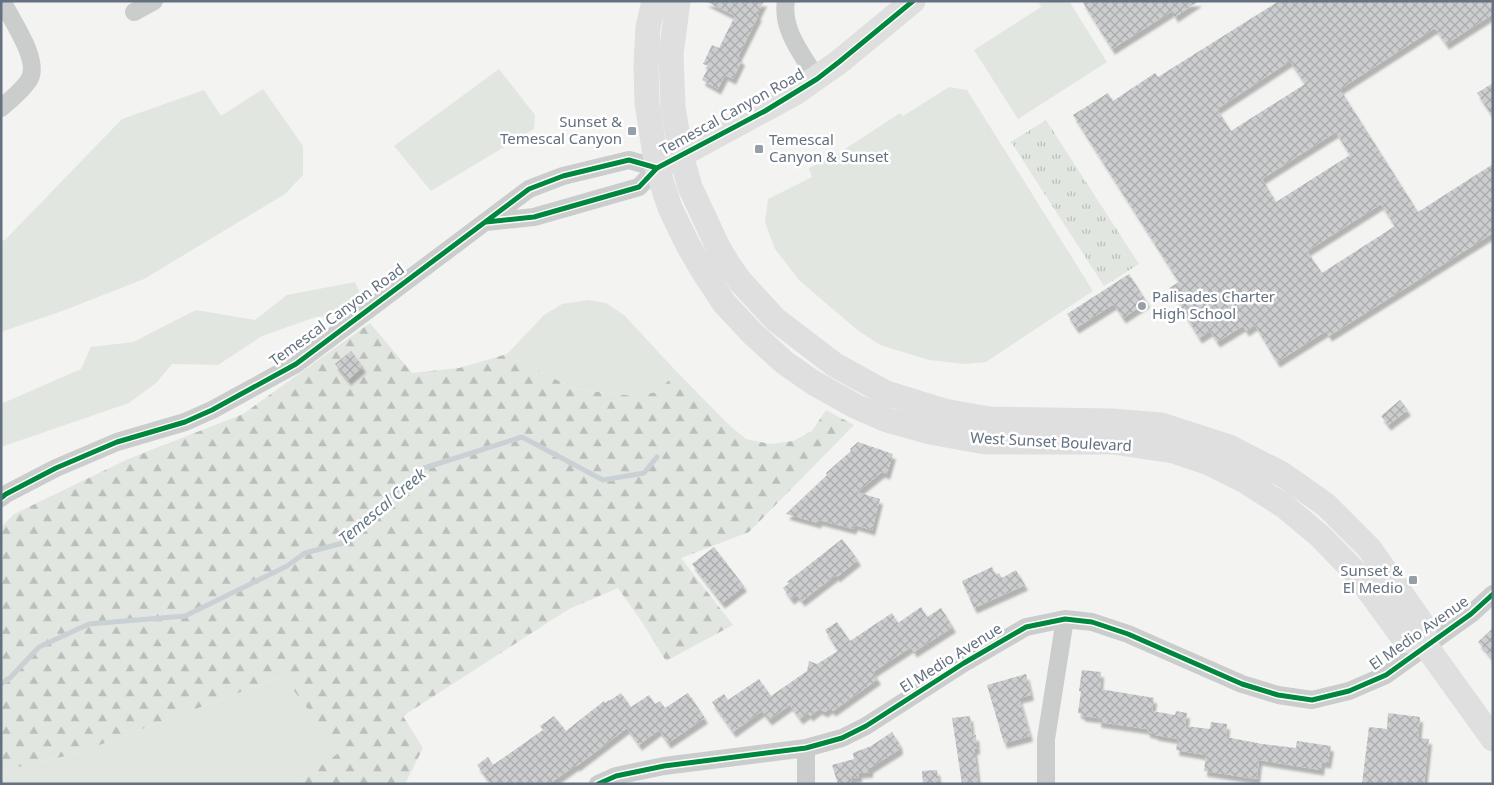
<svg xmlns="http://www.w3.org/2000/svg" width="1494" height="785" viewBox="0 0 1494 785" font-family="'Noto Sans',sans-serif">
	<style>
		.green { fill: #e2e6e0 }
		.forest { fill: url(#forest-firs) }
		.park { fill: url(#park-tufts) }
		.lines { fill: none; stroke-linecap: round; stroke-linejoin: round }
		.stream { stroke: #cad1d4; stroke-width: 5 }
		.building { fill: url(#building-cross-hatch); fill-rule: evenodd; filter: url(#shadow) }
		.street { stroke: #cbcccc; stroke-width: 18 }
		.secondary { stroke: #dfdfe0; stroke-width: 25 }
		.cycleway-casing { stroke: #fff; stroke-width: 8 }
		.cycleway { stroke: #00873e; stroke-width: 5 }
		.poi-dot { fill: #969ea8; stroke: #fff; stroke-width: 2 }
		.labels { text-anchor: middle; stroke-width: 5; stroke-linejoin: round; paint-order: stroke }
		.street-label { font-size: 15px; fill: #647181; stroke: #fff }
		.poi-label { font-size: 15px; fill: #647181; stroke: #fff; text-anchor: end }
		.water-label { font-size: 16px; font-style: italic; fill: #657985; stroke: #fff }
	</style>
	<defs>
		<pattern id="forest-firs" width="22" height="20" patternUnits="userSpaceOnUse" patternTransform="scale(1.25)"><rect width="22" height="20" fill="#e2e6e0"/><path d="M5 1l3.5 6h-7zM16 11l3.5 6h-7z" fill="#bbbfbb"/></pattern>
		<pattern id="park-tufts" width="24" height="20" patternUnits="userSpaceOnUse" patternTransform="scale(1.25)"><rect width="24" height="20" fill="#e2e6e0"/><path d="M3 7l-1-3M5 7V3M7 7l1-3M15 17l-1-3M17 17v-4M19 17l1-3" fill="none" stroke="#bbbfbb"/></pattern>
		<pattern id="building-cross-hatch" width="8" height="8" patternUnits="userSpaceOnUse" patternTransform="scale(1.25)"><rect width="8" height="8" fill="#cccdce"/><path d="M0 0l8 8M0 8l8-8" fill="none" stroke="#a9abad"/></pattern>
		<filter id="shadow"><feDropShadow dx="3" dy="5.5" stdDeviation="1" flood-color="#0004"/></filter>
	</defs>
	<rect width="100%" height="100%" fill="#f3f3f1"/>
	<!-- green -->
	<path class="green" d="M1038 1H1069L1107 62 1018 119 974 50 1041 7Z
		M499 69 535 115 534 129 431 191 394 146Z
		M949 87 967 90 1093 291 986 362 965 364 929 360 880 345 856 329 799 280 775 249 765 222 768 199 812 177 809 168 839 153 900 113 903 116Z
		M263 89 303 146V175L285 194 144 279 65 310 1 332V241L5 240 122 119 204 90 221 116Z
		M355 282 361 295 335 316 316 317 262 336 218 365 172 364 156 383 129 403 1 447V404L81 369 91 347 133 342 196 310 255 320 287 295Z
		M588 300 606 303 624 315 677 372 657 392 634 396 574 389 507 354 544 315 562 304Z
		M283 676 341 752 295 784H1V771L78 753Z"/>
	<!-- forest -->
	<path class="forest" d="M370 323 412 373 459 368 507 354 574 389 634 396 657 392 677 372 728 424 746 439 770 444 793 441 812 431 826 410 854 425 749 532 681 558 733 625 666 661 642 622 618 588 569 609 403 716 423 748 405 784H295L340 752 283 676 78 753 1 771V527L14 514 128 459 243 414Z"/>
	<!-- park -->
	<path class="park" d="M1046 120 1139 264 1104 286 1011 142Z"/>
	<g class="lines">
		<!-- stream -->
		<path class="stream" d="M1 684 9 679 39 647 89 624 185 616 287 566 305 553 343 543 361 521 424 468 522 437 603 480 644 473 657 457"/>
	</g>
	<!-- building -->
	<path class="building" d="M705 1H764L757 15H759L738 57 742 60 733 79 725 75 718 89 702 80 709 66 703 64 712 45 719 48 735 16Z
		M1082 1H1199L1175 17 1172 11 1112 49Z
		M1279 1H1493V14L1446 44 1435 28 1340 89 1418 212 1493 164V233L1329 336 1326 331 1277 362 1255 325 1246 331 1243 326 1217 342 1210 331 1199 338 1169 288 1179 282 1073 115 1108 93 1113 101 1155 73 1158 77ZM1290 61 1305 84 1231 131 1217 109ZM1336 132 1350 155 1276 202 1262 179ZM1381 204 1395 226 1322 273 1307 251Z
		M1493 83V117L1477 93Z
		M1129 274 1147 302 1123 318 1114 304 1076 328 1067 314Z
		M351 351 363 367 348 380 335 364Z
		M1400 400 1408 410 1388 425 1381 416Z
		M858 442 893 454 887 474 882 472 857 492 880 499 872 530 855 525 853 529 819 520 818 523 786 514 827 475 826 473 851 451 850 449Z
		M842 539 858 560 837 577 836 575 802 601 797 595 791 599 783 588 789 583 787 582Z
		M714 547 744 586 722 603 692 564Z
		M992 567 996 575 999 573 1002 578 1016 570 1025 585 974 608 962 581Z
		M921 607 927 617 941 608 953 627 914 652 911 647 873 672 878 679 833 711 830 708 825 712 819 709 810 716 808 713 800 719 790 705 769 720 762 711 733 732 712 702 724 694 728 700 759 679 771 696 807 671 809 661 817 664 838 651 825 630 837 622 850 641 892 613 898 623Z
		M1493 628V659L1478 642Z
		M1082 670 1101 672 1100 689 1154 698 1152 711 1175 715 1176 711 1187 713 1185 726 1210 729 1211 722 1227 724 1226 737 1262 744 1296 748 1297 741 1331 746 1328 763 1322 762 1321 770 1259 760 1257 779 1204 771 1206 755 1176 750 1178 739 1155 735V734L1147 732V729L1098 722 1099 718 1082 716V714L1078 713 1081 691H1079Z
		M1026 674 1031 695 1019 698 1030 736 1004 743 987 685Z
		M621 693 631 707 649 695 655 704 660 701 665 708 688 693 705 718 668 743 659 730 639 745 627 728 577 766 576 765 549 784H491L477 765 488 757 493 765 543 730 540 726 554 716 566 731 604 701 605 703 609 700V701Z
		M1388 713 1420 717 1418 738 1429 739 1424 784H1362L1369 727 1387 729Z
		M970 716 972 736 976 735 977 749H974L978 782 962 784 952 718Z
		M892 732 899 743 900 749 870 768V772L859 773V777L851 778 852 784H838L832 765 854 759 853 753 871 746Z
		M937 770 939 784H923L922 771Z"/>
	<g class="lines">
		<!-- street -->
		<path class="street" d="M786 1C781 30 803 55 817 79
			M134 12 154 1
			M1 108C10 100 22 91 29 80 41 61 11 19 2 1
			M1 498 6 494 56 468 117 442 185 422 212 410 296 364 529 189 563 176 629 160 657 168 639 187 534 217 486 222
			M598 784 616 776 664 766 806 748 842 738 866 726 964 663 1026 627 1065 619 1092 622 1128 634 1242 684 1278 695 1312 700 1349 691 1386 675 1471 614 1493 594
			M806 784V748
			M1046 784V739L1065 619"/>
		<!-- secondary -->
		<path class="secondary" d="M654 1 648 27 646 66 647 103 657 168 670 208 688 245 703 271 724 303 753 334 785 363 814 383 855 406 887 420 930 432 985 442H1113L1173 451 1209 463 1245 481 1284 506 1320 536 1356 573 1404 639 1426 646
			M678 1 671 54 673 107 681 155 690 187 718 247 728 264 740 281 776 320 835 365 886 393 944 411 989 419 1112 421 1161 425 1229 447 1282 474 1326 505 1369 548 1423 625 1426 646 1493 739
			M668 162 795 93 839 62 913 1"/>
		<defs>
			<path id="cycleway" d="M486 222 534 217 639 187 657 168 765 111 817 79 839 62 913 1
				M1 498 6 494 56 468 117 442 185 422 212 410 296 364 529 189 563 176 629 160 657 168
				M598 784 616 776 664 766 806 748 842 738 866 726 964 663 1026 627 1065 619 1092 622 1128 634 1242 684 1278 695 1312 700 1349 691 1386 675 1471 614 1493 594"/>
		</defs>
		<!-- cycleway casing -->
		<use href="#cycleway" class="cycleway-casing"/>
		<!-- cycleway -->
		<use href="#cycleway" class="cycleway"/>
	</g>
	<!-- markers -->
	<g class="poi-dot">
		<rect x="627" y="126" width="10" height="10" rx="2.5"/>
		<rect x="754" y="144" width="10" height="10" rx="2.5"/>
		<circle cx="1142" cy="306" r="5"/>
		<rect x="1408" y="575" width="10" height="10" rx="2.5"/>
	</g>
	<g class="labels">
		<!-- street labels -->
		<g class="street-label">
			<text transform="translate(732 112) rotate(-29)" y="5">Temescal Canyon Road</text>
			<text transform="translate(337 315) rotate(-36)" y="5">Temescal Canyon Road</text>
			<text transform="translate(1051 442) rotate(3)" y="5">West Sunset Boulevard</text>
			<text transform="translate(1419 633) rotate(-35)" y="5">El Medio Avenue</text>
			<text transform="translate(951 658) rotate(-32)" y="5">El Medio Avenue</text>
		</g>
		<!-- poi labels -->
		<g class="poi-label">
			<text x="622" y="127">Sunset &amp;<tspan x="622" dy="17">Temescal Canyon</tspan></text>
			<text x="769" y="145" text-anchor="start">Temescal<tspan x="769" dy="17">Canyon &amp; Sunset</tspan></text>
			<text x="1152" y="302" text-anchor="start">Palisades Charter<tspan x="1152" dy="17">High School</tspan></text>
			<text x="1403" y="576">Sunset &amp;<tspan x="1403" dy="17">El Medio</tspan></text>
		</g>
		<!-- water labels -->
		<g class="water-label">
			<text transform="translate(382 506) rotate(-40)" y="6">Temescal Creek</text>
		</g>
	</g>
	<!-- border -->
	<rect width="1494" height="785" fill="none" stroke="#647181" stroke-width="5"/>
</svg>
